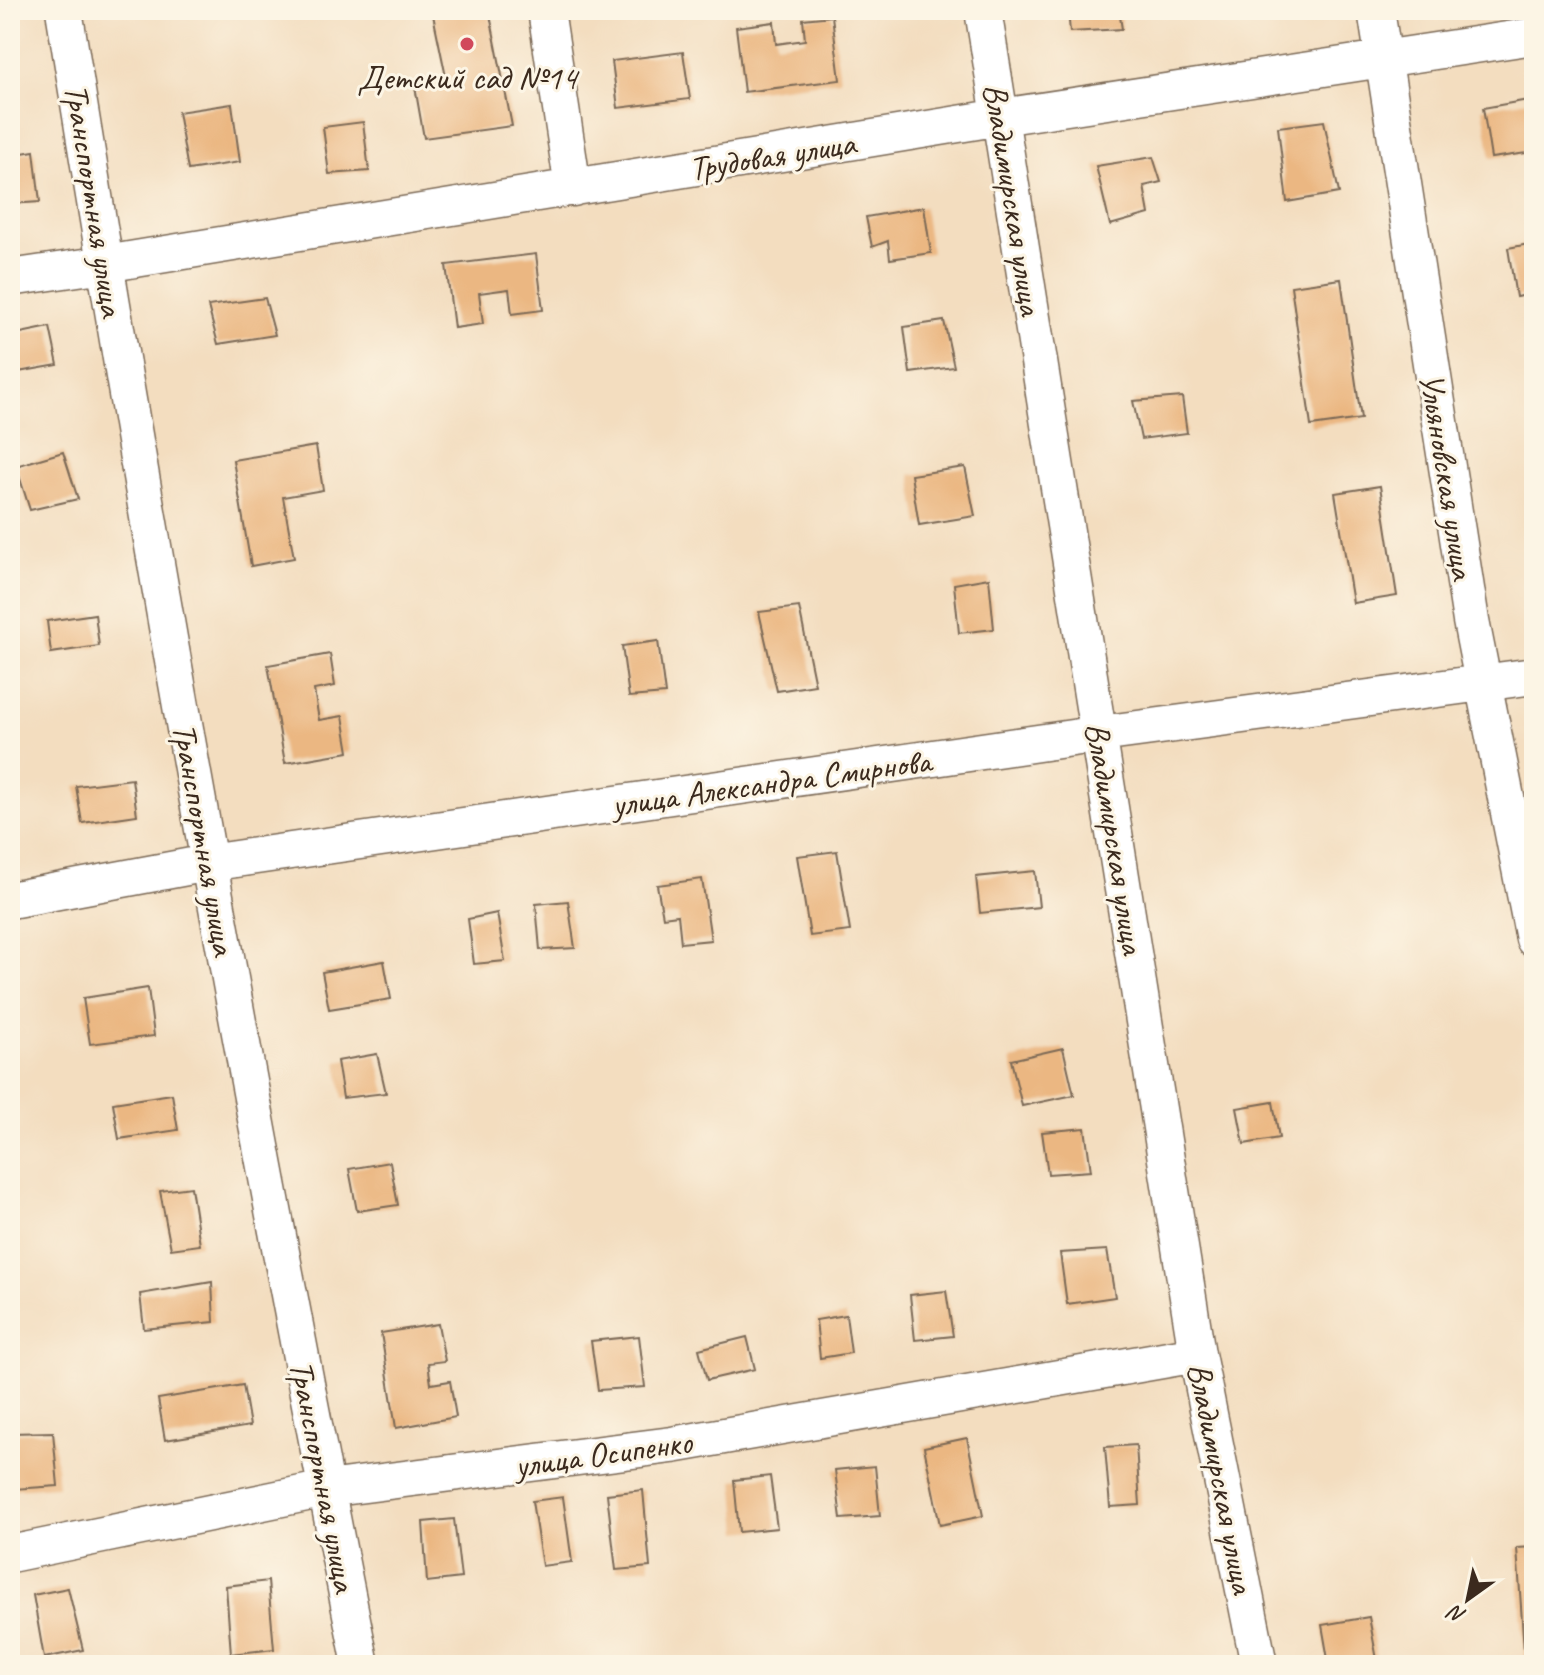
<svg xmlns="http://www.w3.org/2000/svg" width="1544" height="1675" viewBox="0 0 1544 1675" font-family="Caveat,sans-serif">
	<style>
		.building { fill: #ebb782 }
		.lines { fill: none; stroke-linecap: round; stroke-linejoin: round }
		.street-casing { stroke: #7b6956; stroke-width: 39 }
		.street { stroke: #fff; stroke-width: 36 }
		.poi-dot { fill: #d1495b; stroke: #fcf5e5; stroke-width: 3 }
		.labels { text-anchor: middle; stroke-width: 6; stroke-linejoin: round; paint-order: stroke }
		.poi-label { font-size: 34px; fill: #3b2a1e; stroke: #fcf5e5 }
		.street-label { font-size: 34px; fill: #3b2a1e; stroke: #fcf5e5 }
	</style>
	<rect width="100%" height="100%" fill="#fcf5e5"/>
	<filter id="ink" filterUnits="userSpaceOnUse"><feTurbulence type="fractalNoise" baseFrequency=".0125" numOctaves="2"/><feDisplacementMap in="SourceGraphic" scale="16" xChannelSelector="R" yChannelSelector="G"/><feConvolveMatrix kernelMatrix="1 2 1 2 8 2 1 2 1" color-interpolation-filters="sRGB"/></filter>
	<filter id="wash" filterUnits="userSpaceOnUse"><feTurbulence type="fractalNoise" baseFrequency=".006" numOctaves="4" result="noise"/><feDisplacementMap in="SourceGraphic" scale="32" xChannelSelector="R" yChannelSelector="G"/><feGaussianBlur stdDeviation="1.8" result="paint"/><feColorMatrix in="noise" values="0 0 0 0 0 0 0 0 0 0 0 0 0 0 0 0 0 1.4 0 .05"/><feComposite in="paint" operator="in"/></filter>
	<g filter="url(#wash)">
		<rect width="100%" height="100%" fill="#f3ddbf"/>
		<g id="blocks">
			<!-- building -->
			<path class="building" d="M432 10H489L512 126 424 138 414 81 446 77Z
				M1068 10H1119L1122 29 1070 32Z
				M832 16 840 80 744 92 736 27 774 22 776 44 805 40 803 19Z
				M683 52 690 99 618 108 612 61Z
				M1534 99V152L1491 158 1483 108Z
				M232 104 240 162 188 170 178 112Z
				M1324 121 1339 193 1287 202 1278 127Z
				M363 122 369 171 329 174 323 127Z
				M34 151 40 202 10 204V155Z
				M1153 157 1161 182 1144 186 1149 214 1110 225 1096 166Z
				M924 207 931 253 890 259 888 241 872 247 866 217Z
				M1534 243V294L1516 297 1508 248Z
				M536 254 543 310 512 314 509 289 479 293 483 324 454 328 446 265Z
				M1341 279 1361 419 1311 426 1291 286Z
				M265 298 275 335 218 344 208 306Z
				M944 321 954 367 910 373 904 327Z
				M50 327 58 365 18 372 11 335Z
				M1182 397 1187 433 1141 439 1133 401Z
				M316 446 323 490 283 497 294 558 251 566 233 460Z
				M63 452 78 499 30 510 16 466Z
				M965 467 975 516 919 525 911 475Z
				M1380 486 1397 596 1353 603 1335 493Z
				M989 578 994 629 959 633 954 584Z
				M799 607 815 685 777 691 759 612Z
				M95 614 99 646 51 653 47 621Z
				M658 641 665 694 629 697 622 646Z
				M330 654 335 686 314 690 319 720 343 716 349 752 285 763 268 665Z
				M132 779 137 815 82 823 76 786Z
				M837 851 850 931 810 936 797 856Z
				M1035 871 1039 907 980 913 976 877Z
				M702 879 711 940 681 943 678 915 663 917 657 885Z
				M568 901 575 948 540 950 536 904Z
				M497 913 505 961 474 964 468 919Z
				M384 961 391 999 329 1009 322 972Z
				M148 988 154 1036 90 1044 83 998Z
				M1063 1048 1074 1095 1022 1106 1011 1060Z
				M377 1054 386 1093 343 1098 337 1061Z
				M172 1094 178 1130 119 1139 113 1103Z
				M1273 1102 1279 1138 1244 1144 1237 1108Z
				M1085 1128 1091 1171 1048 1174 1042 1132Z
				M390 1162 398 1205 357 1211 349 1169Z
				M191 1187 200 1245 171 1249 160 1191Z
				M1107 1250 1115 1297 1067 1304 1060 1253Z
				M212 1282 214 1322 144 1329 140 1294Z
				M946 1291 953 1336 915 1340 910 1295Z
				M846 1315 851 1353 820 1358 816 1320Z
				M438 1324 445 1361 428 1363 431 1384 450 1381 456 1417 396 1428 381 1333Z
				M639 1336 645 1387 598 1390 591 1341Z
				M747 1337 755 1369 707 1380 699 1349Z
				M243 1385 250 1426 165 1440 158 1399Z
				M53 1432 58 1486 14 1489 10 1433Z
				M967 1438 983 1516 940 1525 924 1447Z
				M1136 1445 1140 1505 1110 1507 1105 1447Z
				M875 1466 880 1516 841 1519 835 1470Z
				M770 1476 777 1528 739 1532 734 1480Z
				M643 1490 650 1567 616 1570 607 1494Z
				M563 1497 572 1562 542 1566 532 1501Z
				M454 1519 461 1578 427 1582 423 1522Z
				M1534 1547V1665H1525L1517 1548Z
				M268 1581 274 1649 231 1654 226 1586Z
				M68 1588 83 1650 44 1658 33 1595Z
				M1369 1617 1378 1665H1329L1322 1625Z"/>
		</g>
	</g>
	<g filter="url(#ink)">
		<use href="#blocks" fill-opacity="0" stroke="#7b6956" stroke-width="2"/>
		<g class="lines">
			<defs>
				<path id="street" d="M64 10C152 564 252 1115 361 1665
					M546 10 573 188
					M983 10 1197 1354 1259 1665
					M1376 10 1471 621 1534 939
					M10 278 105 264 1001 117 1534 36
					M10 900 208 863 1100 734 1534 676
					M10 1554 326 1489 672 1445 1197 1354"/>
			</defs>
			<!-- street casing -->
			<use href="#street" class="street-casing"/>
			<!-- street -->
			<use href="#street" class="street"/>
		</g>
	</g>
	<!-- markers -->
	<circle class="poi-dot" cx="467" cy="44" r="8"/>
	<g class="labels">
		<!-- poi labels -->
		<g class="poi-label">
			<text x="467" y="89">Детский сад №14</text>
		</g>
		<!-- street labels -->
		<g class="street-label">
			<text transform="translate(772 155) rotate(-9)" y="12">Трудовая улица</text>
			<text transform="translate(1014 199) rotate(81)" y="12">Владимирская улица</text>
			<text transform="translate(95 200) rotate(81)" y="12">Транспортная улица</text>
			<text transform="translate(1448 476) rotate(81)" y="12">Ульяновская улица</text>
			<text transform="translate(771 782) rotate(-8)" y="12">улица Александра Смирнова</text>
			<text transform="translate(1116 838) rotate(81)" y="12">Владимирская улица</text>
			<text transform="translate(205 839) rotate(80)" y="12">Транспортная улица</text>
			<text transform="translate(603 1453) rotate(-8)" y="12">улица Осипенко</text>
			<text transform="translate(324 1476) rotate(79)" y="12">Транспортная улица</text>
			<text transform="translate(1222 1478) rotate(79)" y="12">Владимирская улица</text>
		</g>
	</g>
	<!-- margin -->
	<rect width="1544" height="1675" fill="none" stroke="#fcf5e5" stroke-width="40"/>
	<!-- north arrow -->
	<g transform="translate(1468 1599) rotate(213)" stroke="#fcf5e5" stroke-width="6" paint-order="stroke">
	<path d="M0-6L14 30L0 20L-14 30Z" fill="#3b2a1e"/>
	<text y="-12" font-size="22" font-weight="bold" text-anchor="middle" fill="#3b2a1e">N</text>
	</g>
</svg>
